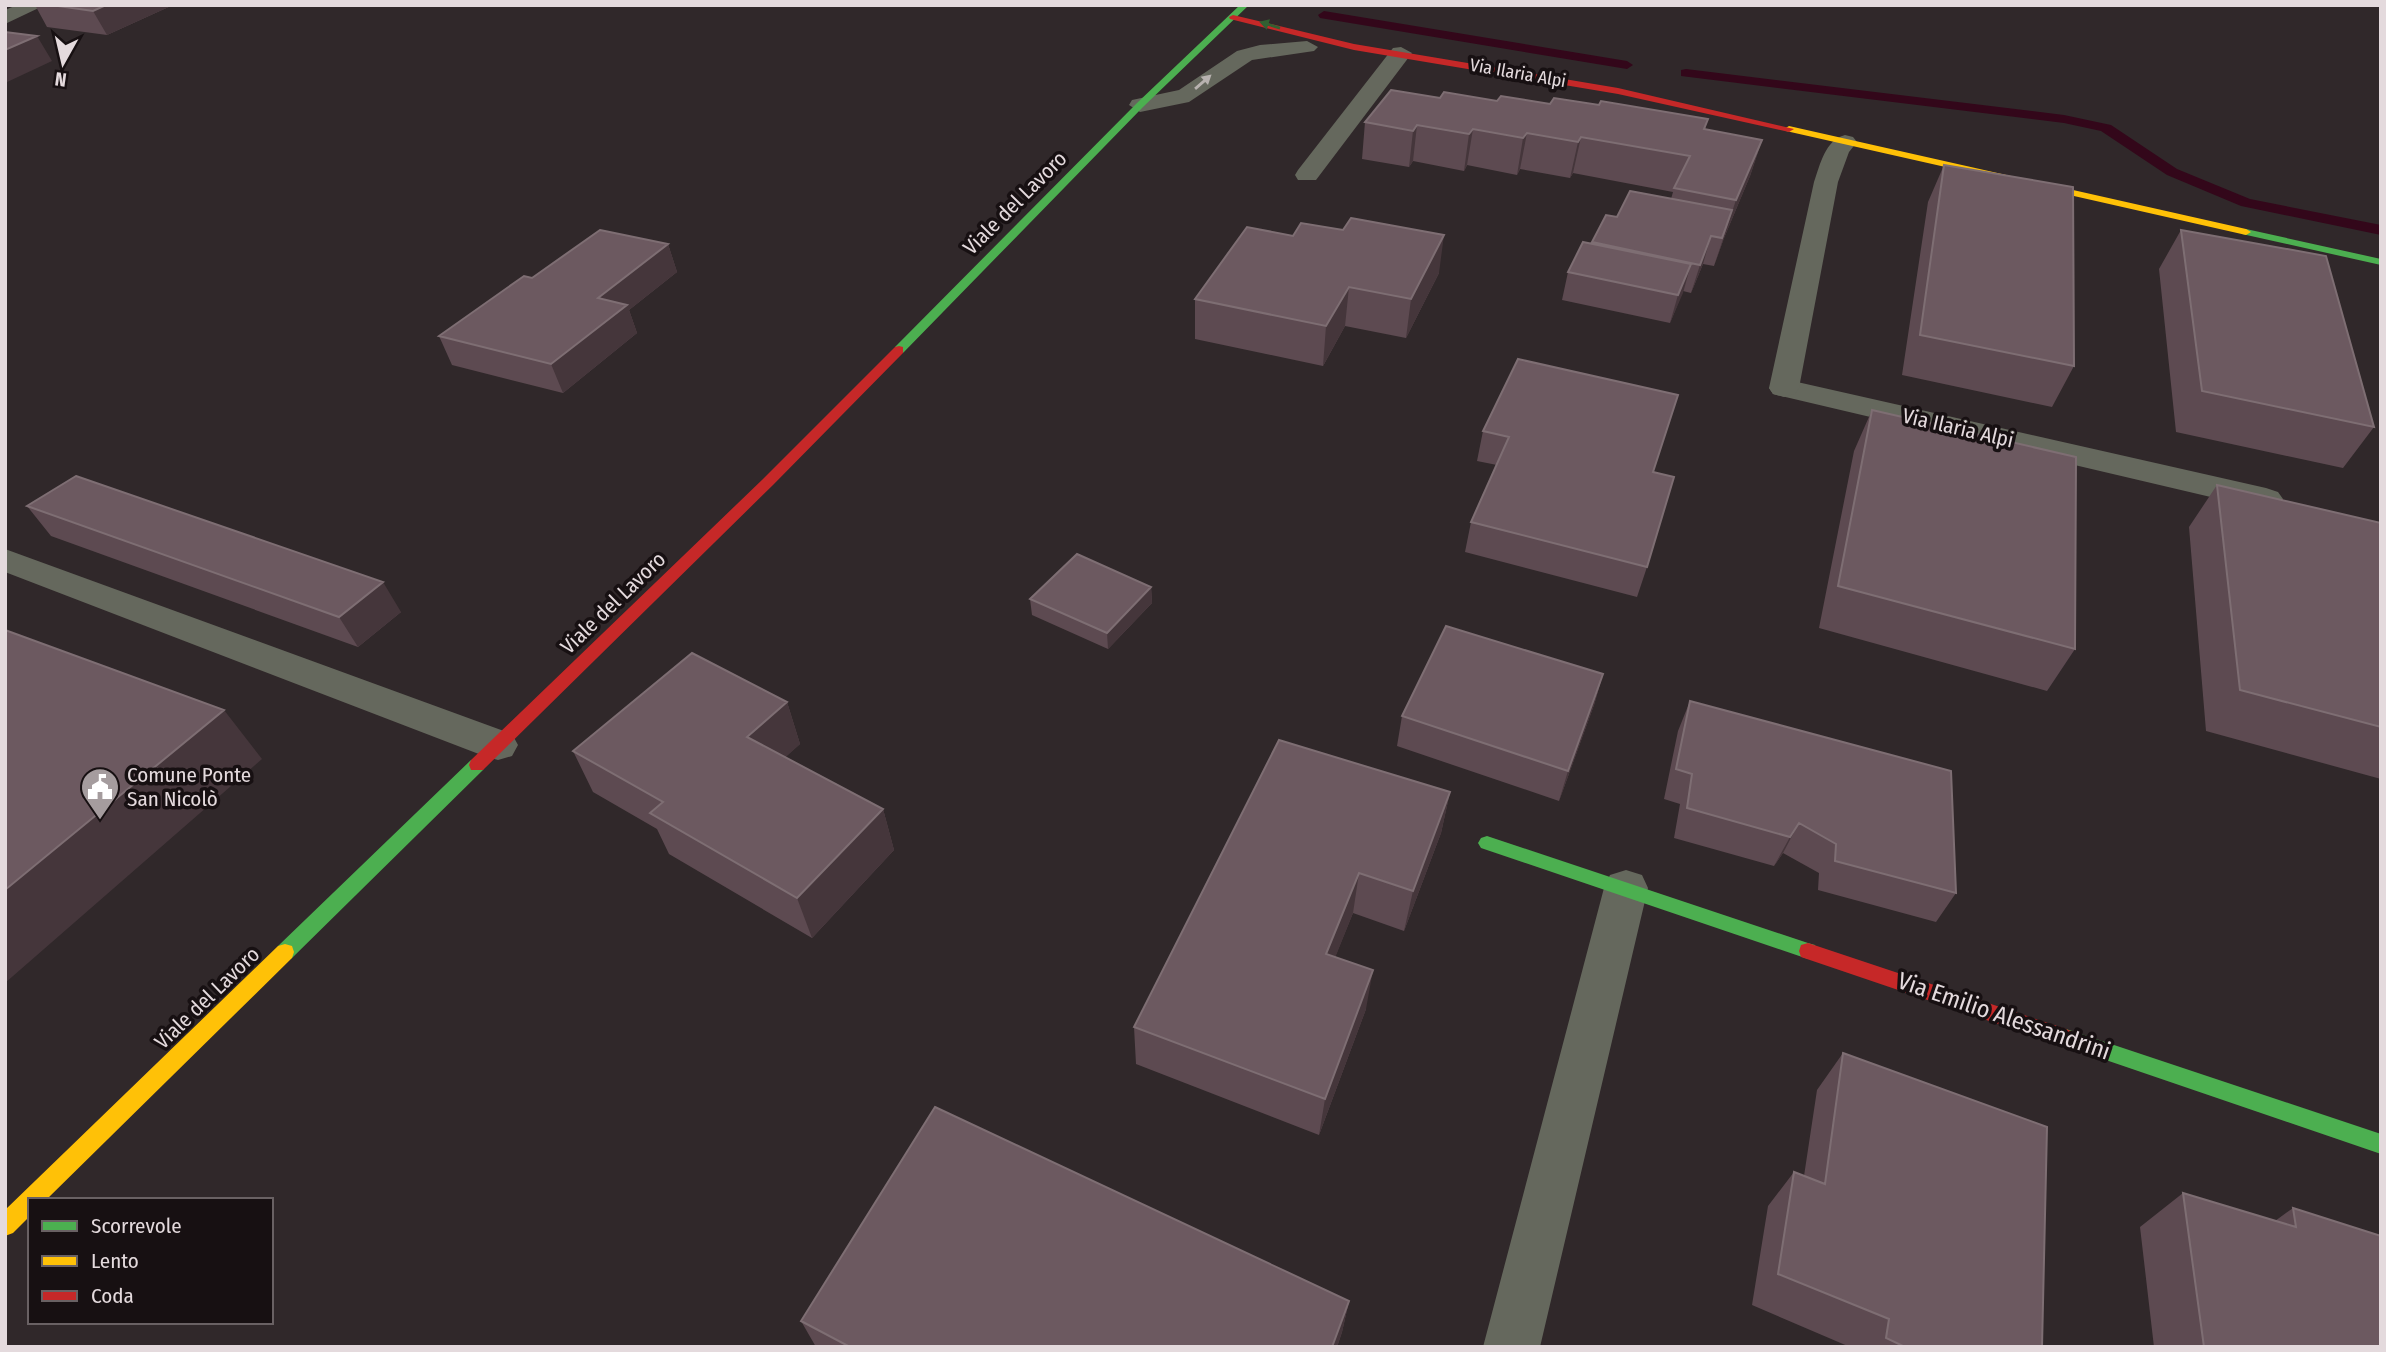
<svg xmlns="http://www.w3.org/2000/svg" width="2386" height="1352" viewBox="0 0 2386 1352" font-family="'Fira Sans Condensed',sans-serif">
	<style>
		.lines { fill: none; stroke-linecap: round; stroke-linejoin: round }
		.stream { fill: #33071a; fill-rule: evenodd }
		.lane { fill: #65685d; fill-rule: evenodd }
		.street { fill: #65685d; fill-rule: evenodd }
		.fast { fill: #4caf50; fill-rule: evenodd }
		.slow { fill: #ffc107; fill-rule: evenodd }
		.jam { fill: #c62828; fill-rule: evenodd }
		.wall { fill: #5d4a51 }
		.shaded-wall { fill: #45363b }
		.building { fill: #6c5960; stroke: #7e6e73; stroke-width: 2 }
		.oneway { fill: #326031 }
		.oneway2 { fill: #b8b2b0 }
		.labels { text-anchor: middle; stroke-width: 7; stroke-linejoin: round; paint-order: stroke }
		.far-street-label { font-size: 18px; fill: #e4dadd; stroke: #171012 }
		.street-label { font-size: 21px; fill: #e4dadd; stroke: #171012 }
		.poi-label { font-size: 21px; fill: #e4dadd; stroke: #171012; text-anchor: start }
		.near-street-label { font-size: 24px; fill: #e4dadd; stroke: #171012 }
	</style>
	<rect width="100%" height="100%" fill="#30282a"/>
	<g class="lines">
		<!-- stream -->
		<path class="stream" d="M1324 11 1627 61 1633 65 1627 69 1320 18 1318 15Z
			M1686 69 2064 115 2111 125 2177 169 2250 199 2381 225V235L2241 206 2167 175 2101 131 2064 123 1681 76V70Z"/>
		<!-- lane -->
		<path class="lane" d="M1784 379 2266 488 2278 492 2283 499 2278 506 2266 510 1773 394 1769 388 1773 382Z
			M5 549 512 734 518 745 512 756 498 760 484 756 5 572Z"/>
		<!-- street -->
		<path class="street" d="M17 5H45L5 24V10Z
			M1307 41 1318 47 1314 51 1252 60 1189 102 1140 112 1129 105 1132 100 1179 90 1237 51 1260 45Z
			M1401 47 1412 53 1316 180H1298L1295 175 1298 170 1393 48Z
			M1845 135 1853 137 1857 142 1849 152 1838 182 1799 388 1795 394 1784 397 1773 394 1769 388 1814 182C1820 165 1825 140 1845 135Z
			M1626 870 1642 875 1648 888 1540 1347H1483L1604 888 1610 875Z"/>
		<!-- fast -->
		<path class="fast" d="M1240 5H1249L1143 107 903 353H895V347L1137 103Z
			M2246 229 2381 259V265L2242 234 2241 232Z
			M477 759 483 760 485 765 483 770 292 958 285 960 278 958 276 952 278 946 471 760Z
			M1487 836 1808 943 1815 945 1817 951 1815 957 1808 959 1481 848 1478 843 1481 838Z
			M2066 1029 2381 1134V1154L2059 1044 2056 1038 2059 1032Z"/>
		<!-- slow -->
		<path class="slow" d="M1789 126 2246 229 2251 232 2246 235 1786 131 1784 129Z
			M285 944 292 946 294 952 292 958 46 1200H30V1216L13 1233 5 1236V1210L278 946Z"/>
		<!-- jam -->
		<path class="jam" d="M1233 15 1354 44 1618 88 1794 129 1789 132 1618 94 1354 50 1230 19 1229 17Z
			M899 346 903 347V353L773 485 483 770H471L469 765 471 760 763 479 895 347Z
			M1808 943 2066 1029 2073 1032 2076 1038 2073 1044 2066 1047 1801 957 1799 951 1801 945Z"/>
	</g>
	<!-- wall -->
	<path class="wall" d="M35 5H173L107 35 47 27Z
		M1440 98 1550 104 1599 105 1708 119 1705 129 1762 140 1750 176 1724 238 1714 266 1703 264 1691 293 1683 291 1670 323 1562 300 1568 272 1592 242 1617 217 1671 199 1673 192 1573 173 1570 178 1520 169 1517 175 1467 165 1464 171 1413 161 1409 167 1362 159 1365 122Z
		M1944 165 2074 366 2052 407 1902 375 1928 202Z
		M2181 230 2374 427 2343 468 2176 432 2159 269Z
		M668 244 677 272 629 310 637 333 563 393 452 365 439 336 532 278Z
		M1439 273 1406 338 1345 326 1323 366 1195 339V299Z
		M1872 410 2075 649 2047 691 1819 628 1854 451Z
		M1483 431 1653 472 1647 567 1637 597 1465 552 1471 522 1497 465 1477 461Z
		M2217 485 2381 523V779L2206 731 2189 527Z
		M27 506 401 612 358 647 51 536Z
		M1151 587 1152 603 1108 649 1032 615 1030 599Z
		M1603 674 1594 705 1559 801 1397 746 1402 716Z
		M1690 701 1956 893 1936 922 1818 890 1819 873 1783 853 1774 866 1674 838 1680 804 1664 799 1678 731Z
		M787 702 800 744 785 757 883 809 894 850 812 938 669 854 657 829 593 792 573 751Z
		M1450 792 1441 833 1404 931 1353 913 1335 957 1366 1009 1319 1135 1136 1064 1134 1027Z
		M1843 1053 2042 1347H1850L1752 1305 1768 1206 1794 1172 1804 1176 1817 1090Z
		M2183 1193 2275 1221 2293 1208 2381 1347H2154L2140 1227Z
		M1349 1301 1342 1332 1337 1347H816L801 1321Z"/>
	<!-- shaded-wall -->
	<path class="shaded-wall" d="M106 5H173L107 35 93 11Z
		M37 36 52 61 5 83V50Z
		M1417 125 1413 161 1409 167 1413 131Z
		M1473 129 1467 165 1464 171 1469 134Z
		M1527 133 1520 169 1517 175 1523 138Z
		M1581 137 1573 173 1570 178 1578 142Z
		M1762 140 1750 176 1724 238 1714 266 1736 200Z
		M1444 235 1439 273 1406 338 1411 299Z
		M1711 236 1703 264 1691 293 1700 265Z
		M668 244 677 272 629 310 637 333 563 393 551 364 598 298Z
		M1691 264 1683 293 1670 323 1678 295Z
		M1349 287 1345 326 1323 366 1326 326Z
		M383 582 401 612 358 647 339 617Z
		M1151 587 1152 603 1108 649 1107 633Z
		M1603 674 1594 705 1559 801 1568 771Z
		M787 702 800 744 762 779 747 737Z
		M224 710 262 759 5 983V890Z
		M1450 792 1441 833 1404 931 1413 891Z
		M883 809 894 850 812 938 797 898Z
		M1799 823 1783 853 1774 866 1790 837Z
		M1359 873 1353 913 1321 993 1326 954Z
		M1373 970 1366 1009 1319 1135 1325 1099Z
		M1349 1301 1342 1332 1337 1347H1332Z"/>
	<!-- building -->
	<path class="building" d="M51 5H106L93 11Z
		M5 32 37 36 5 50Z
		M1391 90 1440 98 1444 92 1497 101 1501 96 1550 104 1554 98 1599 105 1601 101 1708 119 1704 129 1762 140 1736 200 1674 188 1690 156 1581 137 1578 142 1527 133 1523 138 1473 129 1469 134 1417 125 1413 131 1365 122Z
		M1944 165 2073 187 2074 366 1920 335Z
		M1630 191 1732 210 1722 238 1711 236 1700 265 1592 242 1606 215 1617 217Z
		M1351 218 1444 235 1411 299 1349 287 1326 326 1195 299 1247 227 1293 236 1301 223 1343 230Z
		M600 230 668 244 598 298 627 305 551 364 439 336 524 276 532 278Z
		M2181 230 2326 256 2374 427 2202 391Z
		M1583 242 1691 264 1678 295 1568 272Z
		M1518 359 1678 395 1653 472 1674 477 1647 567 1471 522 1509 437 1483 431Z
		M1872 410 2076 457 2075 649 1838 586Z
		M76 476 383 582 339 617 27 506Z
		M2217 485 2381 523V727L2240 690Z
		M1077 554 1151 587 1107 633 1030 599Z
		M1446 626 1603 674 1568 771 1402 716Z
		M5 630 224 710 5 890Z
		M692 653 787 702 747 737 883 809 797 898 650 813 663 802 573 751Z
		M1690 701 1951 771 1956 893 1835 861 1836 844 1799 823 1790 837 1687 808 1692 774 1676 769Z
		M1279 740 1450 792 1413 891 1359 873 1326 954 1373 970 1325 1099 1134 1027Z
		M1843 1053 2047 1127 2042 1347H1905L1886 1338 1889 1319 1778 1274 1794 1172 1825 1184Z
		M935 1107 1349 1301 1332 1347H850L801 1321Z
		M2183 1193 2296 1227 2293 1208 2381 1236V1347H2204Z"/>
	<!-- one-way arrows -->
	<defs><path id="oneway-solid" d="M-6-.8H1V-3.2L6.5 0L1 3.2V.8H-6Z" transform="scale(1.75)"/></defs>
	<use class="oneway" href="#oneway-solid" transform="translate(1270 25) rotate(-163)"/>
	<use class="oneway2" href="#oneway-solid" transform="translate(1203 82) rotate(-41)"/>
	<!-- icons -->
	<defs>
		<symbol id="civic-pin" viewBox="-11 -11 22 30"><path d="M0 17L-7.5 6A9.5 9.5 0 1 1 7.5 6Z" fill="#a59c9e" stroke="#171012"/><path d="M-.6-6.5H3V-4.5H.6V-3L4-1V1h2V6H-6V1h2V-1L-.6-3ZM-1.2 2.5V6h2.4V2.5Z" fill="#fff"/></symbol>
	</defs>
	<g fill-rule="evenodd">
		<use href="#civic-pin" x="78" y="765" width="44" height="60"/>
	</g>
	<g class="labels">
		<!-- far-street labels -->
		<g class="far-street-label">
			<text transform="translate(1518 73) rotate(10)" y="6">Via Ilaria Alpi</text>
		</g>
		<!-- street labels -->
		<g class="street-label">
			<text transform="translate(1015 203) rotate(-45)" y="7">Viale del Lavoro</text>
			<text transform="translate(1958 428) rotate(13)" y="7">Via Ilaria Alpi</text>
			<text transform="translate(613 603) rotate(-44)" y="7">Viale del Lavoro</text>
			<text transform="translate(207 998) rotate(-44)" y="7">Viale del Lavoro</text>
		</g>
		<!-- poi labels -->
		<g class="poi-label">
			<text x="127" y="782">Comune Ponte<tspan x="127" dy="24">San Nicolò</tspan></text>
		</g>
		<!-- near-street labels -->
		<g class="near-street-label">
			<text transform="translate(2004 1016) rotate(19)" y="8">Via Emilio Alessandrini</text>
		</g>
	</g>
	<!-- border -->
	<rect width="2386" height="1352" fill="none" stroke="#e4dadd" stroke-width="14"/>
	<!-- legend -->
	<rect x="28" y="1198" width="245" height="126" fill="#171012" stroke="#696163" stroke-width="2"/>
	<rect x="42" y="1221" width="35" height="10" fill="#4caf50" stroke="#696163" stroke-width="2"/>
	<text x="91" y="1233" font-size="21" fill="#e4dadd">Scorrevole</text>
	<rect x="42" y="1256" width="35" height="10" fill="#ffc107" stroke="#696163" stroke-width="2"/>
	<text x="91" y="1268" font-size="21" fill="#e4dadd">Lento</text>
	<rect x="42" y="1291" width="35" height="10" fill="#c62828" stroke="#696163" stroke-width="2"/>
	<text x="91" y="1303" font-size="21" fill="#e4dadd">Coda</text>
	<!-- north arrow -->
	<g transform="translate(63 63) rotate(188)" stroke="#171012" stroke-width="5" paint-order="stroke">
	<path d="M0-5L12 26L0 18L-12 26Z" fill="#e4dadd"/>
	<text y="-10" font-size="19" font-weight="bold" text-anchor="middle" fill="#e4dadd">N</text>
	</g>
</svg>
